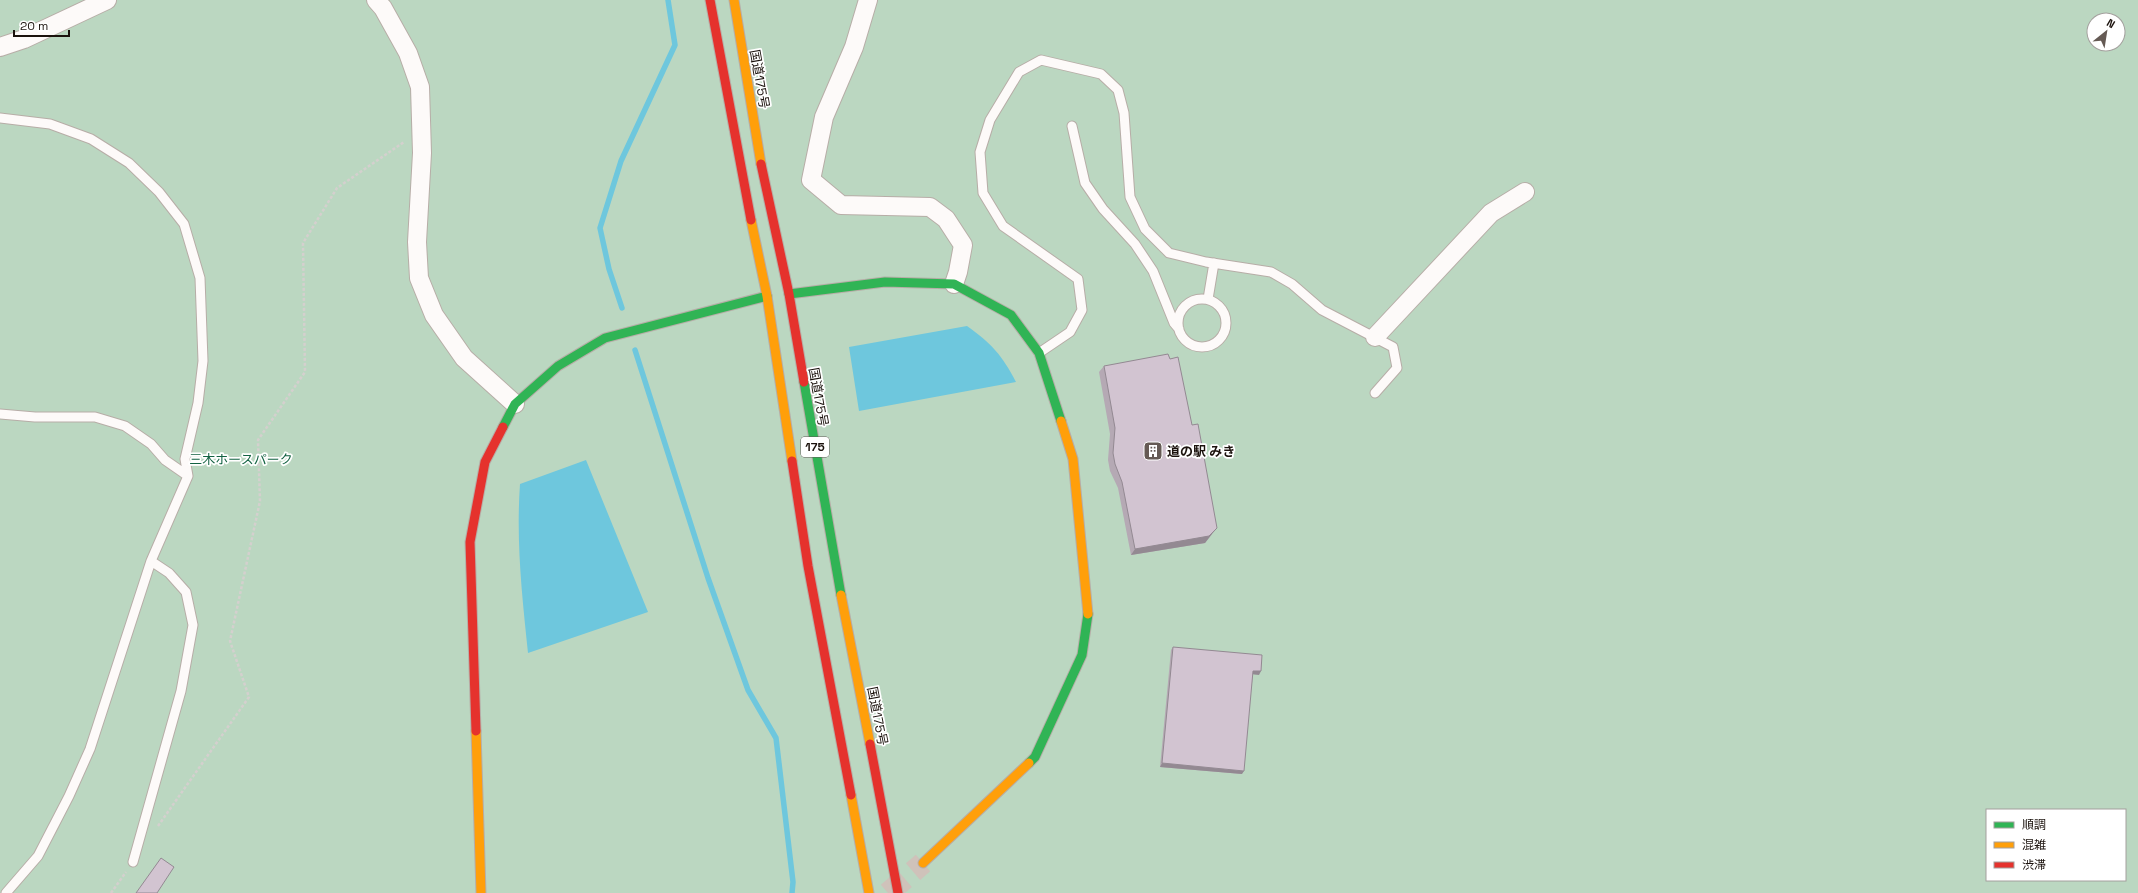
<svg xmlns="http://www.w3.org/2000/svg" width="2138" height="893" viewBox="0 0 2138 893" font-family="'Space Grotesk','Noto Sans JP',sans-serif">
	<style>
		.green { fill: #bbd7c1; fill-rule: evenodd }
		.water { fill: #6ec7dd }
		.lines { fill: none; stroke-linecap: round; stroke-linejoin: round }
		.stream { stroke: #6ec7dd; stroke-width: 5.5 }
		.secondary-tunnel { stroke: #cfc2ba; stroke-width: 22; stroke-dasharray: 22 11; stroke-linecap: butt }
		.lane-casing { stroke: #b7ada7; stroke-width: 11 }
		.street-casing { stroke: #b7ada7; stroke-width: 20 }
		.fast-casing { stroke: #b7ada7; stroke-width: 11 }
		.slow-casing { stroke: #b7ada7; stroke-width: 11 }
		.jam-casing { stroke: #b7ada7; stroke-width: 11 }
		.path { stroke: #d4d0ce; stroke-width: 2.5; stroke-dasharray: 3 2; stroke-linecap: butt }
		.lane { stroke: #fdfaf9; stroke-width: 9 }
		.street { stroke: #fdfaf9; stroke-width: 18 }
		.fast { stroke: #30b455; stroke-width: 9 }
		.slow { stroke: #ff9f0a; stroke-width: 9 }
		.jam { stroke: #e5322d; stroke-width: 9 }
		.wall { fill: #b5a9b4 }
		.shaded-wall { fill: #938992 }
		.building { fill: #d2c4d1; stroke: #938992 }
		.labels { text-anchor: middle; stroke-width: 3.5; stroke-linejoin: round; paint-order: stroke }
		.shield { fill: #fff; stroke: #5f5956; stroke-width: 1 }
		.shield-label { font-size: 12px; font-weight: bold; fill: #1b120d }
		.street-label { font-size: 13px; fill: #1b120d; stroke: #fff }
		.poi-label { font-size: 13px; font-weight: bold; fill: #1b120d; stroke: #fff; text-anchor: start }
		.park-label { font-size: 13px; fill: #126242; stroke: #fff }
	</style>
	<rect width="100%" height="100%" fill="#efe1d9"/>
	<!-- green -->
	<path class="green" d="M0 0H2138V893H0ZM2094 20H2118V44H2094ZM1987 810H2125V880H1987Z"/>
	<!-- water -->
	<path class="water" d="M967 326C992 344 1002 355 1016 382L859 411 849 347Z
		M586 460 648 612 528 653C522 595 516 542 520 484Z"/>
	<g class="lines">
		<!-- stream -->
		<path class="stream" d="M622 308 609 269 600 228 621 161 675 45 668 0
			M635 350 708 578 748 690 776 738 793 882 792 893"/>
		<!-- secondary-tunnel -->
		<path class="secondary-tunnel" d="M888 893 923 863"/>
		<defs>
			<path id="lane" d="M0 118 50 124 91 139 129 163 159 192 184 224 200 278 203 361 198 403 185 459 188 476 151 561 90 749 69 796 38 856 6 893
				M1072 126 1085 183 1103 209 1135 244 1153 271 1174 323 1179 329
				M1208 299 1214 263
				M1178 323a24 24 0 1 1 48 0a24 24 0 1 1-48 0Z
				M1039 353 1070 332 1082 310 1078 279 1003 226 983 193 980 152 990 120 1019 72 1041 60 1101 74 1118 90 1124 113 1130 197 1145 229 1169 253 1206 262 1271 272 1292 284 1322 310 1393 347 1397 368 1375 393
				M0 414 35 417H95L125 426 151 444 165 460 188 476
				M133 862 181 691 193 625 186 592 169 573 151 561"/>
			<path id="street" d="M376 0 383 8 408 53 420 87 422 153 417 242 419 278 434 315 464 358 515 404
				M868 0 854 47 824 117 811 180 841 205 930 207 946 219 963 245 958 272 954 284
				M0 47 24 39 107 0
				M1375 337 1491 213 1525 192"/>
			<path id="fast" d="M789 294 885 282 954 284 1011 315 1039 353 1061 421
				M804 382 841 595
				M503 427 515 404 558 366 605 338 767 296
				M1029 763 1035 757 1082 655 1088 614"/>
			<path id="slow" d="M734 0 761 164
				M751 220 767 296 792 461
				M1061 421 1073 459 1088 614
				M841 595 870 744
				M476 731 481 893
				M851 795 869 893
				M923 863 1029 763"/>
			<path id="jam" d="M710 0 751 220
				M761 164 789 294 804 382
				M792 461 808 566 851 795
				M476 731 470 542 485 462 503 427
				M870 744 898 893"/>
		</defs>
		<!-- lane casing -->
		<use href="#lane" class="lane-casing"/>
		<!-- street casing -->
		<use href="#street" class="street-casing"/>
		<!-- fast casing -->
		<use href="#fast" class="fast-casing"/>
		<!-- slow casing -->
		<use href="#slow" class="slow-casing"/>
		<!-- jam casing -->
		<use href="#jam" class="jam-casing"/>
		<!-- path -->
		<path class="path" d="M158 826 249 697 230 641 260 501 258 440 305 372 303 243 337 188 404 142
			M111 893 126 872"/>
		<!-- lane -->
		<use href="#lane" class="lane"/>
		<!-- street -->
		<use href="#street" class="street"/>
		<!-- fast -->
		<use href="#fast" class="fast"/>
		<!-- slow -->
		<use href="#slow" class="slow"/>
		<!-- jam -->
		<use href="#jam" class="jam"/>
	</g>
	<!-- wall -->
	<path class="wall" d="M1104 366 1212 534 1205 543 1131 555 1118 488 1110 471 1108 460 1110 434 1099 372Z
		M1173 647 1259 675 1253 674 1242 774 1160 767 1171 650Z"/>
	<!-- shaded-wall -->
	<path class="shaded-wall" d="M1217 528 1212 534 1205 543 1131 555 1135 549Z
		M1253 671H1261L1259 675 1251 674Z
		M1162 763 1244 771 1242 774 1160 767Z"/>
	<!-- building -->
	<path class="building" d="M1168 354 1170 359 1178 357 1192 425 1198 424 1217 528 1209 536 1135 549 1122 482 1115 464 1113 453 1115 428 1104 366Z
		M1173 647 1262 655 1261 671H1253L1244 771 1162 763Z
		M161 858 174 867 157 893H136Z"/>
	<!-- icons -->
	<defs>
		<symbol id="building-square" viewBox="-11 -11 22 22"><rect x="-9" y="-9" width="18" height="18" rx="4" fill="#655a54" stroke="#fff"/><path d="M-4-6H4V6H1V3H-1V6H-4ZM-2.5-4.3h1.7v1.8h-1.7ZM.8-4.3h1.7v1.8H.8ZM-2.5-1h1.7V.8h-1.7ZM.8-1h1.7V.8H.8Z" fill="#fff"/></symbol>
	</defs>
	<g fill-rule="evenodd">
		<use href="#building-square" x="1142" y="440" width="22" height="22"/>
	</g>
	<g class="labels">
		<!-- shield labels -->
		<rect class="shield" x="801" y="437" width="28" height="20" rx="3"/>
		<g class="shield-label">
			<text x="815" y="451">175</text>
		</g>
		<!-- street labels -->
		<g class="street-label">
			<text transform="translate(760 79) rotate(80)" y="5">国道175号</text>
			<text transform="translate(819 397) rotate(80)" y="5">国道175号</text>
			<text transform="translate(878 716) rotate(79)" y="5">国道175号</text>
		</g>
		<!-- poi labels -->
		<g class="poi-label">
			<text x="1167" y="456">道の駅 みき</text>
		</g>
		<!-- park labels -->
		<g class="park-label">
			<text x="241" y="464">三木ホースパーク</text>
		</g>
	</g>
	<!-- legend -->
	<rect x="1986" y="809" width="140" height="72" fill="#ffffff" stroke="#a4a09e"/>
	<rect x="1994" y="822" width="20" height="6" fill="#30b455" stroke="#a4a09e"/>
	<text x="2022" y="829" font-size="12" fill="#1b120d">順調</text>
	<rect x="1994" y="842" width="20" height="6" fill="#ff9f0a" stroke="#a4a09e"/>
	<text x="2022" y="849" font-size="12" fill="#1b120d">混雑</text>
	<rect x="1994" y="862" width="20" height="6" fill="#e5322d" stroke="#a4a09e"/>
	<text x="2022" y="869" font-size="12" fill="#1b120d">渋滞</text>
	<!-- north arrow -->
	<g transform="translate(2106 32) rotate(30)"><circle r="19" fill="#ffffff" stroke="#a4a09e"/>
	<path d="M0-3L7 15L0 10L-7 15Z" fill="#655a54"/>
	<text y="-6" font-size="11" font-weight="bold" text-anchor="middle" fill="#1b120d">N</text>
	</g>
	<!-- scale -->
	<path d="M14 30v6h55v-6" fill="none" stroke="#1b120d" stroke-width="2"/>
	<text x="20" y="30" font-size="12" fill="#1b120d" stroke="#ffffff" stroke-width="3" paint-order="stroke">20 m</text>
</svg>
